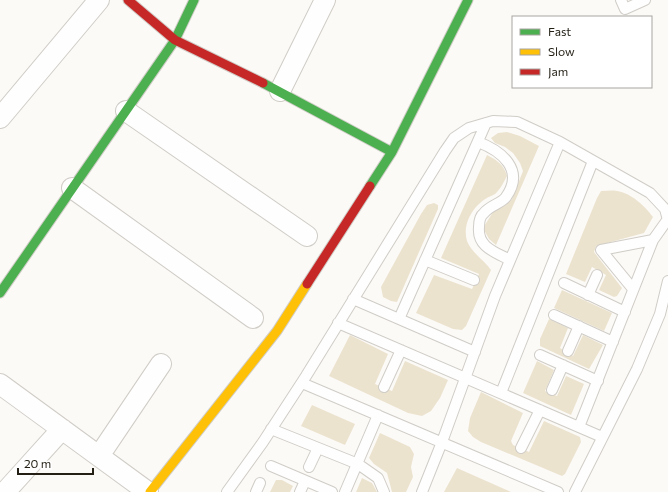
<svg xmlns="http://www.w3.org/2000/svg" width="668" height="492" viewBox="0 0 668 492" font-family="Commissioner,sans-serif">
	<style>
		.green { fill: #ece3cf }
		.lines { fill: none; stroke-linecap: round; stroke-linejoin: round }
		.lane-casing { stroke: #d0cdc7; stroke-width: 12 }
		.street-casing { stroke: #d0cdc7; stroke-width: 22 }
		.fast-casing { stroke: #d0cdc7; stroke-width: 11 }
		.slow-casing { stroke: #d0cdc7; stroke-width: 11 }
		.jam-casing { stroke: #d0cdc7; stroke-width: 11 }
		.lane { stroke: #fffefe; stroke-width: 10 }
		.street { stroke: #fffefe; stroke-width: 20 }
		.fast { stroke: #4caf50; stroke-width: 9 }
		.slow { stroke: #ffc107; stroke-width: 9 }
		.jam { stroke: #c62828; stroke-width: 9 }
	</style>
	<rect width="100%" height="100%" fill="#fcfaf7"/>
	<!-- green -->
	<path class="green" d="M507 132 520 136 539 146 496 245 489 239 483 228 493 212 504 206 512 199 523 171 520 163 513 153 505 147 495 143 491 138 498 133Z
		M487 155C497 160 504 165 507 176 504 181 502 187 497 192 495 195 490 196 487 198 473 206 462 224 467 241 471 252 484 260 491 270L466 326 462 330 453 329 416 313 434 275 472 289 479 274 441 258Z
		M601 191C606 191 612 190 617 191 631 193 645 206 653 217L644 233 596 246 594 252 622 288 617 296 614 297 599 290 606 275 592 267 585 282 566 274 597 198Z
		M434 203 438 205V209L397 302 391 301 383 297 381 287 421 214 427 205Z
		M562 290 612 313 604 331 554 308Z
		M549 319 568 328 560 348 573 356 583 335 603 345 589 369 540 346V339Z
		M350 335 388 354 375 384 392 391 405 361 448 380 440 398 431 411 422 416 408 413 329 376Z
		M537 361 554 370 545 391 557 396 566 376 584 384 571 415 523 393Z
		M481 392 523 413 511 441 513 445 529 452 544 421 580 437 581 442 565 474 562 476 481 442 473 437 468 431 470 418Z
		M312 405 355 424 345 445 301 426Z
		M380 433 410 447 414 454 411 467 413 477 406 492H392L387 473 374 464 369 458Z
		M457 468 511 492H444Z
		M362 478 372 483 377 492H356Z
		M276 480H282L293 486 290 492H270Z"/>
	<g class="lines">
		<defs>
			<path id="lane" d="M621 0 625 9 645 0
				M478 142C502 151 525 170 506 197 502 203 489 206 484 213 480 216 479 222 479 227 477 247 495 252 510 260
				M425 260 474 280
				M564 283 625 312
				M633 289 601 250 653 240
				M588 295 597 275
				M353 299 475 352
				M554 315 613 342
				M399 319 486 123
				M338 323 602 437
				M568 351 579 326
				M540 355 598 381
				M302 383 558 492
				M384 387 401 350
				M552 390 563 365
				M501 393 593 161
				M579 427 653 240 668 219
				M271 429 358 464 378 478 384 492
				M521 448 540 410
				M271 466 332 492
				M309 467 318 448
				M227 492 263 442 306 376 445 151 454 138 469 128 493 121 517 122 560 142 650 193 665 209 668 220
				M256 492 260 483
				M300 492 305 481
				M345 492 378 415
				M422 492 442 442 495 296 560 142
				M575 492 637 369 660 314 668 281"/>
			<path id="street" d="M280 91 325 0
				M126 111 307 236
				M0 118 99 0
				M72 188 253 318
				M0 384 148 492
				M99 456 161 364
				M5 492 62 429"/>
			<path id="fast" d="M263 83 392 152
				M370 186 392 152 468 0
				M0 293 175 40 194 0"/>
			<path id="slow" d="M150 492 277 331 307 284"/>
			<path id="jam" d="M128 0 175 40 263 83
				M307 284 370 186"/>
		</defs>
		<!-- lane casing -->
		<use href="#lane" class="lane-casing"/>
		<!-- street casing -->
		<use href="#street" class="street-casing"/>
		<!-- fast casing -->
		<use href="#fast" class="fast-casing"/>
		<!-- slow casing -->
		<use href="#slow" class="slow-casing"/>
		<!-- jam casing -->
		<use href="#jam" class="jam-casing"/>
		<!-- lane -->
		<use href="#lane" class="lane"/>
		<!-- street -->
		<use href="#street" class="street"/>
		<!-- fast -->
		<use href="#fast" class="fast"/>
		<!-- slow -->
		<use href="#slow" class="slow"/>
		<!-- jam -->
		<use href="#jam" class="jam"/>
	</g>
	<!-- legend -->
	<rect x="512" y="16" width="140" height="72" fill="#ffffff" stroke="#a7a5a1"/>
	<rect x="520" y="29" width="20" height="6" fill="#4caf50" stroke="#a7a5a1"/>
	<text x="548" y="36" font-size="12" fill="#231f15">Fast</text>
	<rect x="520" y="49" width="20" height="6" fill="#ffc107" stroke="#a7a5a1"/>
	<text x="548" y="56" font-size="12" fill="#231f15">Slow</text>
	<rect x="520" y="69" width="20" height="6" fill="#c62828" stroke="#a7a5a1"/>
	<text x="548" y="76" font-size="12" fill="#231f15">Jam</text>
	<!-- scale -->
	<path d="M18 468v6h75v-6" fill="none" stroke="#231f15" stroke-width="2"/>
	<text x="24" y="468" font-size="12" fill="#231f15" stroke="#ffffff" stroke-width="3" paint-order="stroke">20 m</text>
</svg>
